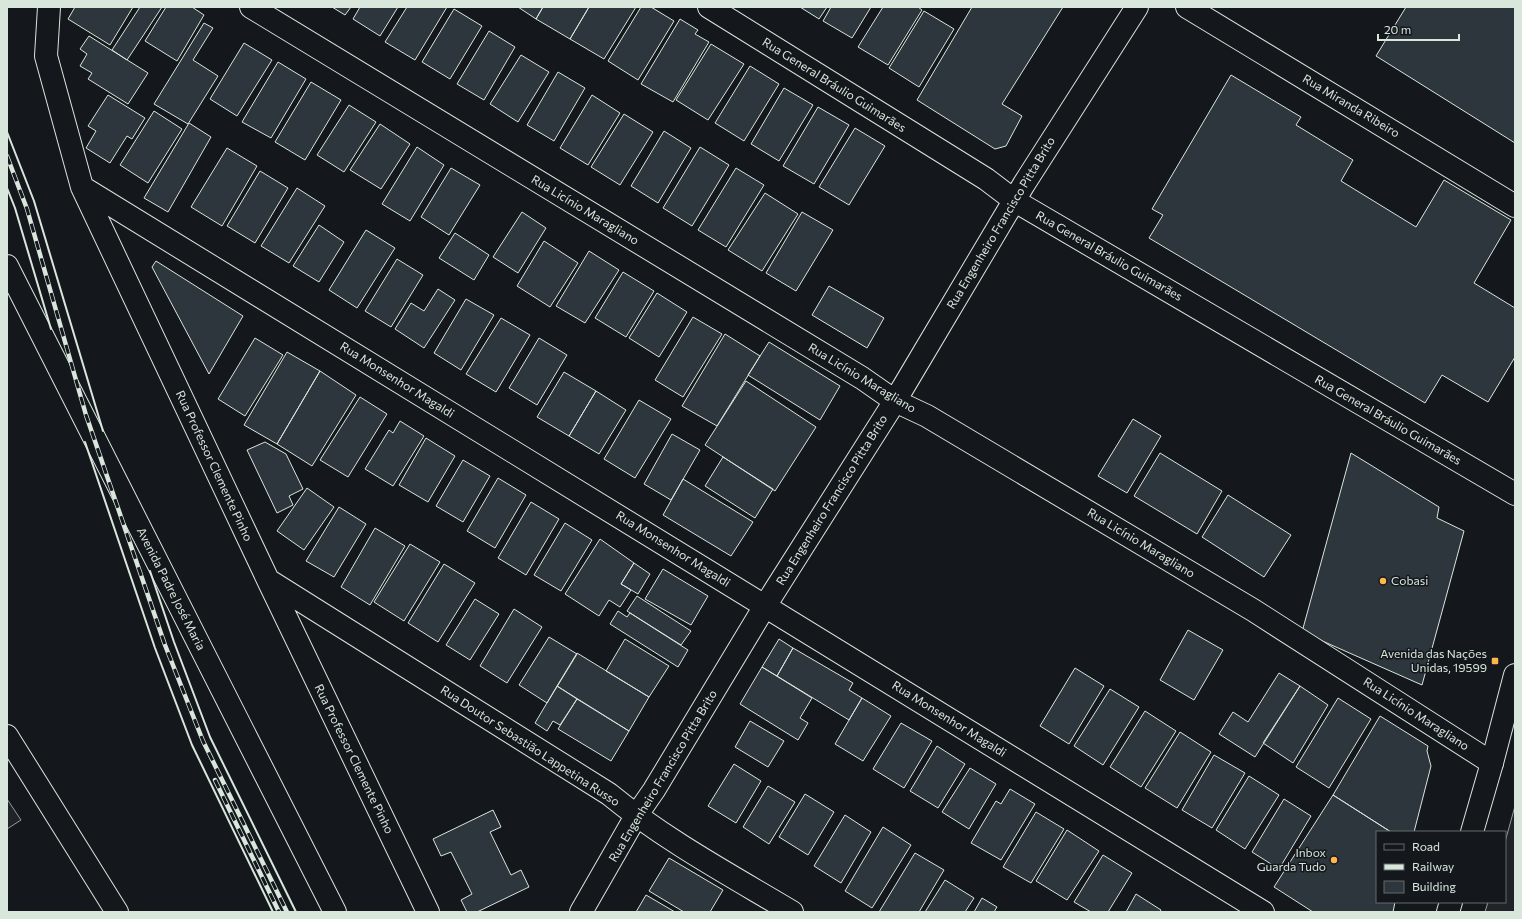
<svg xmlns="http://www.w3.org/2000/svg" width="1522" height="919" viewBox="0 0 1522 919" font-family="Commissioner,sans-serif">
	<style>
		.green { fill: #202428; stroke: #939e99 }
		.building { fill: #2c363c; stroke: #d8e6dc }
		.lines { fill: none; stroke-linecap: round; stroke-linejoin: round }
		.minor-casing { stroke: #d8e6dc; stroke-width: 24 }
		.primary-casing { stroke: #d8e6dc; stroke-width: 24 }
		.trunk-casing { stroke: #d8e6dc; stroke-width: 24 }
		.minor { stroke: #14181c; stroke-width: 22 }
		.primary { stroke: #14181c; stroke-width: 22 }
		.trunk { stroke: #14181c; stroke-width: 22 }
		.rail-casing { stroke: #d8e6dc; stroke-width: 4.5 }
		.rail { stroke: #14181c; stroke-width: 3; stroke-dasharray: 9; stroke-linecap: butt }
		.wall { stroke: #d8e6dc; stroke-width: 2 }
		.poi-dot { fill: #ffb74d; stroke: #14181c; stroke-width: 1.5 }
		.labels { text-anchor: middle; stroke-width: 3; stroke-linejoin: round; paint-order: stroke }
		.street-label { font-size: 12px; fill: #d8e6dc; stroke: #14181c }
		.poi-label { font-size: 12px; fill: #d8e6dc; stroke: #14181c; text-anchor: end }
	</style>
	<rect width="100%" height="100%" fill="#14181c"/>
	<!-- green -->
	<path class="green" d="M7 799 21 820 7 829Z
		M1515 806V912H1485L1488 902H1505V842Z"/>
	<!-- building -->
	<path class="building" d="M75 7H133L110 45 68 19Z
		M140 7H162L127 60 112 50Z
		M166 7H192L204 15 177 61 145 41Z
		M332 7H351L345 15Z
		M360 7H398L380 36 353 19Z
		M407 7H447L415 60 385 42Z
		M518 7H543L536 19Z
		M543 7H589L570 39 536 19Z
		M589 7H636L604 59 570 39Z
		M641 7H651L674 21 638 80 608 61Z
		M800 7H827L819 19Z
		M831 7H871L852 38 823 21Z
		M883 7H918L922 10 888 65 858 47Z
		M972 7H1063L1002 104 1022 116 1006 146 995 149 917 100Z
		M1406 7H1515V143L1376 56Z
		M454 9 482 26 450 79 422 62Z
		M924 11 954 29 919 87 889 68Z
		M680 19 698 30 695 34 709 42 673 102 641 84Z
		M204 23 213 28 193 60 218 76 188 124 154 104Z
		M489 31 515 47 484 100 457 84Z
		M89 36 148 73 128 104 88 79 92 73 80 66 87 54 80 49Z
		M244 43 272 60 237 116 210 99Z
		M711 44 744 64 708 120 676 100Z
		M521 55 549 72 518 122 490 104Z
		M278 62 306 79 271 138 242 122Z
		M750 66 779 84 744 141 715 123Z
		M558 72 585 88 554 141 527 125Z
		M1231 75 1301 117 1296 125 1353 160 1341 181 1416 227 1444 180 1511 220 1474 283 1515 308V357L1488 402 1442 375 1425 403 1149 238 1163 215 1152 209Z
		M311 82 341 100 305 160 275 142Z
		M784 88 813 105 779 161 751 144Z
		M108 95 145 118 132 139 127 136 110 163 86 148 96 131 88 126Z
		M592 95 620 113 588 165 560 148Z
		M349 105 376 122 344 172 317 155Z
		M818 107 849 125 814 184 783 166Z
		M154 111 182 129 148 183 120 165Z
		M624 114 653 132 620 185 591 167Z
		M189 123 211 137 168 212 144 198Z
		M380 124 410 144 381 189 350 170Z
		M855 128 885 146 849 205 819 187Z
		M664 131 691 148 658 203 631 186Z
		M417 147 444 165 410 221 382 204Z
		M700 147 729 165 692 226 663 208Z
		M227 148 257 166 222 226 191 207Z
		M451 168 480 185 449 235 421 217Z
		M736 168 764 185 726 247 698 230Z
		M260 171 288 188 255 243 227 226Z
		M297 188 325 206 289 263 261 246Z
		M765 193 798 214 762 271 728 250Z
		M522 212 546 228 518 273 493 257Z
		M802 212 833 230 796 291 766 273Z
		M319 225 344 242 319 282 293 266Z
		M366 230 395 248 357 308 329 290Z
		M455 233 489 255 474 280 439 258Z
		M544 241 578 263 550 307 517 286Z
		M589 251 619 270 585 323 556 306Z
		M397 259 423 275 391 327 365 311Z
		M156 261 243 316 209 374 152 267Z
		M623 272 654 291 626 337 595 318Z
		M829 286 884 318 867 348 812 315Z
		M438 289 455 300 424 348 395 329 411 303 424 311Z
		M657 293 687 312 659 357 629 338Z
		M466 299 494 315 461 370 434 353Z
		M693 317 722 334 683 397 655 380Z
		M501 318 530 335 496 392 466 374Z
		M725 334 760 356 717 426 682 406Z
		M255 338 283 355 245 416 218 399Z
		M539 338 567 355 537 405 509 388Z
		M769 342 840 386 820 420 748 375Z
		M287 352 320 371 277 444 244 425Z
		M320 371 356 395 312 466 277 444Z
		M564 372 596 391 569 436 537 417Z
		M746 381 816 427 775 491 705 445Z
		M596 391 626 410 599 454 569 436Z
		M360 397 387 414 348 477 320 460Z
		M639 400 671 419 635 478 604 459Z
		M1133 419 1161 436 1127 493 1098 476Z
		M400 421 424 436 393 486 365 469 389 430 393 433Z
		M672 434 700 450 671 500 644 484Z
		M426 438 455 456 428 502 399 485Z
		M265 442 286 454 303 489 289 496 293 505 277 513 247 450Z
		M1160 453 1222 491 1197 534 1134 496Z
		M1351 453 1439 507 1437 518 1464 531 1422 685 1302 632Z
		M723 457 773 489 755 518 705 486Z
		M463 460 490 476 463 522 436 506Z
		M498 478 526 495 495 548 467 531Z
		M683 479 753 522 731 556 663 515Z
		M307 488 334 507 304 550 277 531Z
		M1228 495 1291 535 1264 577 1202 537Z
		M531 502 559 519 526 575 498 558Z
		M339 507 366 524 334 577 306 561Z
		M565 523 592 540 561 591 534 575Z
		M375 528 405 546 370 605 341 587Z
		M600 539 634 563 621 584 631 590 620 607 609 600 599 616 565 594Z
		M410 544 440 562 404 621 374 602Z
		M634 563 650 574 638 594 621 584Z
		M444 564 475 583 438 642 408 623Z
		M663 569 708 596 691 625 645 599Z
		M637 596 691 631 681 645 627 611Z
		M475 599 499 614 470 660 446 645Z
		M514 609 542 627 507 683 480 666Z
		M618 611 627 617 630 613 688 650 678 667 610 624Z
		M1188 630 1223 650 1194 700 1160 680Z
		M549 637 577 654 547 703 519 685Z
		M625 639 669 666 649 697 606 671Z
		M779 639 793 648 777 676 762 667Z
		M793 648 853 683 849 690 862 698 849 720 777 676Z
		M577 653 649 697 629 731 557 686Z
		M762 667 812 698 800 718 808 723 798 740 740 704Z
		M1075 668 1104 686 1069 744 1040 726Z
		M1279 673 1300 686 1255 757 1219 734 1233 712 1248 722Z
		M557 686 577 699 560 725 553 721 547 731 535 723Z
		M1300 686 1328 705 1293 763 1263 743Z
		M1110 689 1139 707 1103 765 1074 746Z
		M862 698 891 716 863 761 835 744Z
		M1338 698 1371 719 1329 788 1296 767Z
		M577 699 629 731 611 761 558 729Z
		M1145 711 1176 731 1141 787 1110 767Z
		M1380 716 1428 746 1427 751 1431 766 1414 832H1391L1333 795Z
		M750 721 784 741 768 767 735 747Z
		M901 723 932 741 904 788 873 769Z
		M1180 732 1211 752 1177 808 1145 788Z
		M937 746 965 764 938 808 910 791Z
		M1214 755 1245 773 1212 828 1182 810Z
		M734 764 761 781 736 823 708 806Z
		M970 768 996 784 969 829 942 812Z
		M1249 776 1279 795 1245 849 1216 830Z
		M768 786 795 802 769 844 743 827Z
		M1010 789 1035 804 1001 860 971 843 996 801 1001 804Z
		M805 794 834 812 808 855 779 837Z
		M1333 795 1391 832H1377V902H1395L1393 912H1313L1274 887Z
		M1284 799 1311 816 1279 869 1252 852Z
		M493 810 501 827 490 832 511 875 521 870 529 887 477 912H467L461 900 472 894 451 852 441 856 433 839Z
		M1036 812 1064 829 1031 883 1003 867Z
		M845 815 871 832 841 883 814 866Z
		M883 827 911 845 872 908 845 891Z
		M1067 830 1099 851 1067 900 1036 881Z
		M915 853 944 870 919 912H879Z
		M1103 855 1132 873 1108 912H1091L1074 902Z
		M669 858 723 890 710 912H684L649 891Z
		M945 880 974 898 965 912H925Z
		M1136 894 1161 910 1160 912H1126Z
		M646 895 675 912H636Z
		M982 898 997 907 994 912H974Z"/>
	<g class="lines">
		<defs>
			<path id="minor" d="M49 7 46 56 82 187 268 580 428 912
				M251 7 862 378 895 401 927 416 1253 610 1492 763
				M709 7 986 179 1015 201 1515 494
				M1187 7 1515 206
				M82 187 1263 912
				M268 580 609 794C665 840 730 875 792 912
				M581 912 636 816 654 790 765 606 895 401 1024 184 1137 7"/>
			<path id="primary" d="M7 266 335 912
				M7 736 117 912"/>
			<path id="trunk" d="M1472 832 1492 763 1515 675
				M1448 912 1451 902"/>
		</defs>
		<!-- minor casing -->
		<use href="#minor" class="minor-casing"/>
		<!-- primary casing -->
		<use href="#primary" class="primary-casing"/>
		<!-- trunk casing -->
		<use href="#trunk" class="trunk-casing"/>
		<!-- minor -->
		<use href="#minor" class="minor"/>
		<!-- primary -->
		<use href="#primary" class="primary"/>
		<!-- trunk -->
		<use href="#trunk" class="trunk"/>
		<defs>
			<path id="rail" d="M7 156 27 209 86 415 165 645 203 741 287 912
				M215 780 279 912"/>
		</defs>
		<!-- rail casing -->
		<use href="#rail" class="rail-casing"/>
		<!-- rail -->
		<use href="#rail" class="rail"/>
		<!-- wall -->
		<path class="wall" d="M7 132 34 201 103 431
			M7 188 15 208 51 329
			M85 442 155 648 192 745 273 912
			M150 571 174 642 210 737 296 912"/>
	</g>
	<!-- markers -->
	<g class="poi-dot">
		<circle cx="1383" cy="581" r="4"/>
		<rect x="1491" y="657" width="8" height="8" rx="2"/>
		<circle cx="1334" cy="860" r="4"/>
	</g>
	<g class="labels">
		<!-- street labels -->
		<g class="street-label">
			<text transform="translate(834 85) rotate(32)" y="4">Rua General Bráulio Guimarães</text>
			<text transform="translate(1351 106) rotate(31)" y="4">Rua Miranda Ribeiro</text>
			<text transform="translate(585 210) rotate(31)" y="4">Rua Licínio Maragliano</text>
			<text transform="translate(1001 223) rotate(-59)" y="4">Rua Engenheiro Francisco Pitta Brito</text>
			<text transform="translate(1109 256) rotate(30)" y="4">Rua General Bráulio Guimarães</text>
			<text transform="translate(862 378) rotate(31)" y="4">Rua Licínio Maragliano</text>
			<text transform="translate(397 380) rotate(32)" y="4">Rua Monsenhor Magaldi</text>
			<text transform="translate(1388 420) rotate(30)" y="4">Rua General Bráulio Guimarães</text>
			<text transform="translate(214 466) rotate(65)" y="4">Rua Professor Clemente Pinho</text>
			<text transform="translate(832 500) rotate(-58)" y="4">Rua Engenheiro Francisco Pitta Brito</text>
			<text transform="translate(1141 543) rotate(31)" y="4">Rua Licínio Maragliano</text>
			<text transform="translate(673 549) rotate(32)" y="4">Rua Monsenhor Magaldi</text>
			<text transform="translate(171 589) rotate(63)" y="4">Avenida Padre José Maria</text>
			<text transform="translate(1416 714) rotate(33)" y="4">Rua Licínio Maragliano</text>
			<text transform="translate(949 719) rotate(32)" y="4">Rua Monsenhor Magaldi</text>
			<text transform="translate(530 746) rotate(33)" y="4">Rua Doutor Sebastião Lappetina Russo</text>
			<text transform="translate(354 759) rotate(64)" y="4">Rua Professor Clemente Pinho</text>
			<text transform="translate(663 776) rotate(-59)" y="4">Rua Engenheiro Francisco Pitta Brito</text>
		</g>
		<!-- poi labels -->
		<g class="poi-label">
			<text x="1391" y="585" text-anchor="start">Cobasi</text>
			<text x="1487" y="658">Avenida das Nações<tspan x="1487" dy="14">Unidas, 19599</tspan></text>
			<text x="1326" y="857">Inbox<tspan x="1326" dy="14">Guarda Tudo</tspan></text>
		</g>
	</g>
	<!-- border -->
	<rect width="1522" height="919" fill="none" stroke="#d8e6dc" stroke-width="16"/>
	<!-- legend -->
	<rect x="1376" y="831" width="130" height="72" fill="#14181c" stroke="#626a69"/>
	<rect x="1384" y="844" width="20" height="6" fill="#14181c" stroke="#626a69"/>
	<text x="1412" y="851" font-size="12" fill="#d8e6dc">Road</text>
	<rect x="1384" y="864" width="20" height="6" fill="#d8e6dc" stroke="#626a69"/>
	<text x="1412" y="871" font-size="12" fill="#d8e6dc">Railway</text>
	<rect x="1384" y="881" width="20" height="12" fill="#2c363c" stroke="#626a69"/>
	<text x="1412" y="891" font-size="12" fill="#d8e6dc">Building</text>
	<!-- scale -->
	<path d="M1378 34v6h81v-6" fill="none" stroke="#d8e6dc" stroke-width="2"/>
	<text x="1384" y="34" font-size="12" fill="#d8e6dc" stroke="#14181c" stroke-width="3" paint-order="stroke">20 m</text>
</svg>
